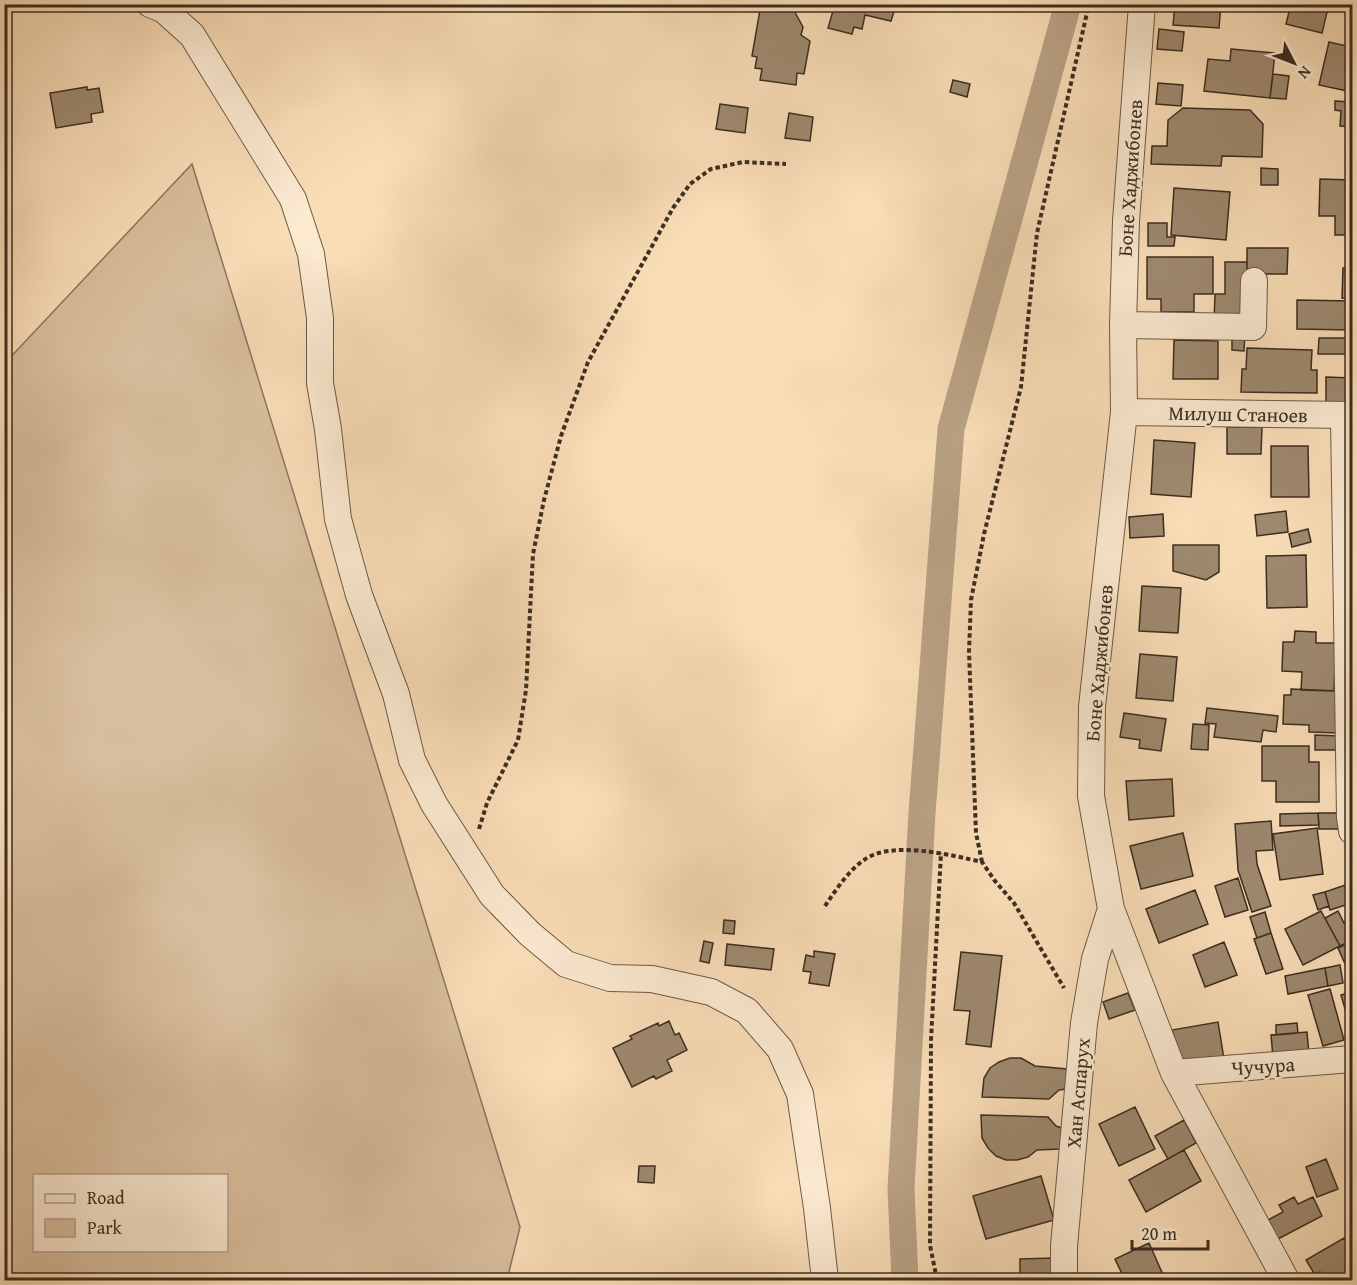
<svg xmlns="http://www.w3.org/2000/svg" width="1357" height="1285" viewBox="0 0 1357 1285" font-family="'Gentium Book Plus',serif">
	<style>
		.green { fill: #d9bf9e; stroke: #8a7660; stroke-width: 1.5; fill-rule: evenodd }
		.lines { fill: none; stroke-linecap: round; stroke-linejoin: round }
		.canal { stroke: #b9a284; stroke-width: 27 }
		.building { fill: #9e896f; stroke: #3c2e21; stroke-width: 1.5 }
		.minor-casing { stroke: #6b5a46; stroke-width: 28 }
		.path { stroke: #3c2e21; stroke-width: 4; stroke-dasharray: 4.5 3; stroke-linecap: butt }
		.minor { stroke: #fbe9d0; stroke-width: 26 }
		.labels { text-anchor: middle; stroke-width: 4.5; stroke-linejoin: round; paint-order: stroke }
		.street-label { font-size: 20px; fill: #3c2e21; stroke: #fbe9d0 }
	</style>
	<rect width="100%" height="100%" fill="#f9ddb7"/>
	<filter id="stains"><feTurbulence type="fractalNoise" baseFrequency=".00333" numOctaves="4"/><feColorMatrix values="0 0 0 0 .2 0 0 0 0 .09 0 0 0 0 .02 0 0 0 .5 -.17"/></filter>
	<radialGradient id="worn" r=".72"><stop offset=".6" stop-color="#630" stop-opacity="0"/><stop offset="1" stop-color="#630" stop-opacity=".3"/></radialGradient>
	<!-- green -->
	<path class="green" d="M192 164 520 1227 507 1280H5V363ZM34 1176H226V1250H34Z"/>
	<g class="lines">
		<!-- canal -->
		<path class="canal" d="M905 1280 901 1189 922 813 951 429 1068 4"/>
	</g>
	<!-- building -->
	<path class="building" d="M761 4 791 5 803 27 801 35 810 41 804 74 797 73 796 85 760 80 762 69 755 68 757 57 752 56Z
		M835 4H901L900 6 896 5 891 21 865 15 862 29 854 27 852 34 828 28Z
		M1175 4H1221L1219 28 1173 25Z
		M1291 4H1329L1322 33 1286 24Z
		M1159 29 1184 32 1182 51 1157 49Z
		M1329 42 1352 47V92L1319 85Z
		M1231 49 1275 53 1270 98 1204 91 1208 59 1230 61Z
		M1273 74 1289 76 1286 99 1270 98Z
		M953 80 970 84 967 97 950 92Z
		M1158 83 1183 85 1181 106 1156 104Z
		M87 87V90L99 88 103 112 91 114 92 122 56 128 50 93Z
		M1335 101 1352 102V127L1340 126 1341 111 1335 110Z
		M720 104 748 108 745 133 716 129Z
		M1183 108 1250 110 1263 124 1262 157 1222 156 1221 166 1151 164 1152 146H1167L1168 120Z
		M789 113 813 117 810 141 785 138Z
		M1261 168 1278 169V185H1261Z
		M1320 179 1352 180V235H1335V216H1319Z
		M1174 188 1230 192 1226 240 1171 235Z
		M1148 223H1167V237H1175L1174 246H1148Z
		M1247 248H1288L1287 274H1247Z
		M1147 257H1213V294H1194V312H1161V299H1147Z
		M1225 262H1247L1246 322H1214L1215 294H1225Z
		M1343 268H1352V299L1342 298Z
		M1297 300 1352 301V330L1297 329Z
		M1232 333H1245L1244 351 1232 350Z
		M1319 338H1350L1349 354H1318Z
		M1174 340 1218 341V379H1173Z
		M1247 348 1312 350 1311 370H1317V393L1241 392 1242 369H1246Z
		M1326 377 1352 378V402H1326Z
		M1227 427H1262L1261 454H1227Z
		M1154 440 1195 443 1191 497 1151 494Z
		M1271 446H1308L1309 497H1271Z
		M1286 511 1288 532 1257 536 1255 515Z
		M1163 514 1164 536 1130 538 1129 517Z
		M1308 529 1311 542 1292 547 1289 534Z
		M1173 545H1219V572L1206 580 1173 571Z
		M1306 555 1307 607 1267 608 1266 556Z
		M1142 586 1181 588 1178 633 1139 631Z
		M1295 631 1316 632V643H1336L1334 691 1301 690 1302 672 1282 671 1283 642H1294Z
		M1140 654 1177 657 1173 701 1136 698Z
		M1291 689 1338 691 1337 733 1309 732V725L1283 724 1284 695H1291Z
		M1207 708 1278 716 1276 732 1263 730 1261 742 1214 737 1216 724 1205 723Z
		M1124 713 1166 719 1161 751 1139 748 1140 740 1120 737Z
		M1193 724 1209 725 1208 750 1191 749Z
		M1315 735 1339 736 1338 750H1315Z
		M1262 746H1309V762H1319V802H1276V781H1262Z
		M1172 779 1174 816 1129 820 1126 781Z
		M1318 813H1338L1339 829H1319Z
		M1318 813 1319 825 1280 826V814Z
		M1271 821 1273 850 1256 851 1257 864 1271 906 1252 912 1238 870 1235 824Z
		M1317 828 1323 874 1280 880 1273 834Z
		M1183 833 1193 876 1141 889 1130 846Z
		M1238 878 1248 910 1225 917 1215 886Z
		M1351 883 1352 903 1330 910 1325 892Z
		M1195 890 1208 924 1159 943 1146 909Z
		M1325 892 1329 906 1318 910 1313 895Z
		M1321 911 1340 946 1303 965 1285 929Z
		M1338 911 1344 923 1347 922 1352 932V940L1340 946 1325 918Z
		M1265 912 1271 933 1257 938 1250 917Z
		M724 920 735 921 734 934 723 933Z
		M1271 933 1283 969 1266 974 1254 939Z
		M704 941 713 943 709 963 700 961Z
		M1352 941V965L1346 966 1338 948Z
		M1224 942 1237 975 1205 987 1193 955Z
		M727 944 774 949 771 970 725 965Z
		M814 951 835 954 829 986 809 983 811 972 803 971 806 955 814 957Z
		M961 952 1002 956 991 1047 966 1044 970 1011 954 1010Z
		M1340 965 1343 983 1328 986 1325 968Z
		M1325 968 1328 986 1288 994 1285 976Z
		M1330 989 1344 1040 1323 1046 1308 995Z
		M1352 992V1033L1341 995Z
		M1128 993 1135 1010 1109 1019 1103 1002Z
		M669 1021 675 1035 679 1033 687 1050 667 1060 672 1071 656 1079 654 1076 632 1087 613 1048 632 1039 630 1036 658 1023 659 1026Z
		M1218 1022 1224 1059 1182 1063 1172 1030Z
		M1297 1023 1298 1033 1276 1035V1025Z
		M1307 1032 1309 1054 1273 1057 1271 1035Z
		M1010 1058H1021L1035 1066 1067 1069 1066 1089 1059 1090 1049 1099 982 1097 984 1078 990 1068 999 1062Z
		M1135 1107 1155 1149 1119 1166 1099 1124Z
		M981 1115 1048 1117 1056 1126 1062 1128 1060 1149 1037 1150 1028 1157 1017 1160H1006L996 1156 988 1148 982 1138Z
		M1184 1120 1196 1143 1168 1159 1155 1136Z
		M1184 1150 1201 1181 1146 1212 1129 1180Z
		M1326 1159 1338 1189 1317 1197 1306 1167Z
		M639 1166H655L654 1183 638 1182Z
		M1041 1176 1054 1220 986 1239 973 1196Z
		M1294 1197 1298 1204 1313 1197 1322 1216 1278 1239 1268 1220 1283 1212 1279 1205Z
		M1344 1238 1352 1252V1273L1339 1280H1324L1320 1272 1315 1275 1306 1260Z
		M1149 1243 1164 1277 1157 1280H1125L1115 1259Z
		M1053 1258V1280H1020V1259Z"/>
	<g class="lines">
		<defs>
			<path id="minor" d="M150 4 164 10 192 35 293 199 311 254 320 318V383L328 429 338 519 359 595 396 694 412 760 434 804 492 895 530 934 566 964 610 978 652 979 711 992 747 1011 780 1049 800 1094 817 1208 825 1280
				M1142 4 1126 221 1123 325 1124 412 1092 707 1091 796 1111 909 1174 1073 1286 1280
				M1123 325 1253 327 1254 281
				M1124 412 1352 415
				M1344 416 1350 817 1352 831
				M1174 1073 1352 1059
				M1064 1280V1246L1084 1023 1095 959 1111 909"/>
		</defs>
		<!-- minor casing -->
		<use href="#minor" class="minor-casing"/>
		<!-- path -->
		<path class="path" d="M479 829 487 803 518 740 526 690 533 554 544 500 561 436 588 362 673 208 690 184 711 169 743 162 786 164
			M982 862 976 833 969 652 971 600 984 534 1021 387 1037 233 1089 4
			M825 906C836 890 847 872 864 860 891 840 951 855 982 862L995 881 1014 903 1064 988
			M937 1280 930 1245 931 1040 941 853"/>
		<!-- minor -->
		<use href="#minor" class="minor"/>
	</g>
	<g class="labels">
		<!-- street labels -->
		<g class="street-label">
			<text transform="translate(1130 178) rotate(-86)" y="7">Боне Хаджибонев</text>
			<text transform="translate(1238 414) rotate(1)" y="7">Милуш Станоев</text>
			<text transform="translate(1099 663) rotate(-85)" y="7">Боне Хаджибонев</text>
			<text transform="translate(1263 1066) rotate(-4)" y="7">Чучура</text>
			<text transform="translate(1078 1093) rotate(-85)" y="7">Хан Аспарух</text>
		</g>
	</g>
	<!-- margin -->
	<rect width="1357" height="1285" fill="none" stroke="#f9ddb7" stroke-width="24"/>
	<rect x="6" y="6" width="1345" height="1273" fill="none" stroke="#3c2e21" stroke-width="3"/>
	<rect x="12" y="12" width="1333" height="1261" fill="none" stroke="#3c2e21" stroke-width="1.5"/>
	<!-- legend -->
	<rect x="33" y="1174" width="195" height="78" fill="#fbe9d0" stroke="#af9e8a" stroke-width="1.5"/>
	<rect x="45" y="1194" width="30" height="9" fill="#fbe9d0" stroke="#af9e8a" stroke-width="1.5"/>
	<text x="87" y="1204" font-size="18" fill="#3c2e21">Road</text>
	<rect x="45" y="1219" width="30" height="18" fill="#d9bf9e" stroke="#af9e8a" stroke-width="1.5"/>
	<text x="87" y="1234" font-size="18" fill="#3c2e21">Park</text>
	<!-- north arrow -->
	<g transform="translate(1294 63) rotate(132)" stroke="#fbe9d0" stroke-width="4.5" paint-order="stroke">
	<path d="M0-4.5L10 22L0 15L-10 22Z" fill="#3c2e21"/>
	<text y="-9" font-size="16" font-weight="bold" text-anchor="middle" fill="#3c2e21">N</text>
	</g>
	<!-- scale -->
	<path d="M1132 1240v9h76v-9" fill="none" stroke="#3c2e21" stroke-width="3"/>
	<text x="1141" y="1240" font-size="18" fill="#3c2e21" stroke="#fbe9d0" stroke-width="4.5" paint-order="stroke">20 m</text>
	<rect width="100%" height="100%" filter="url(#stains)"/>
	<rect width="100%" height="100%" fill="url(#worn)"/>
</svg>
